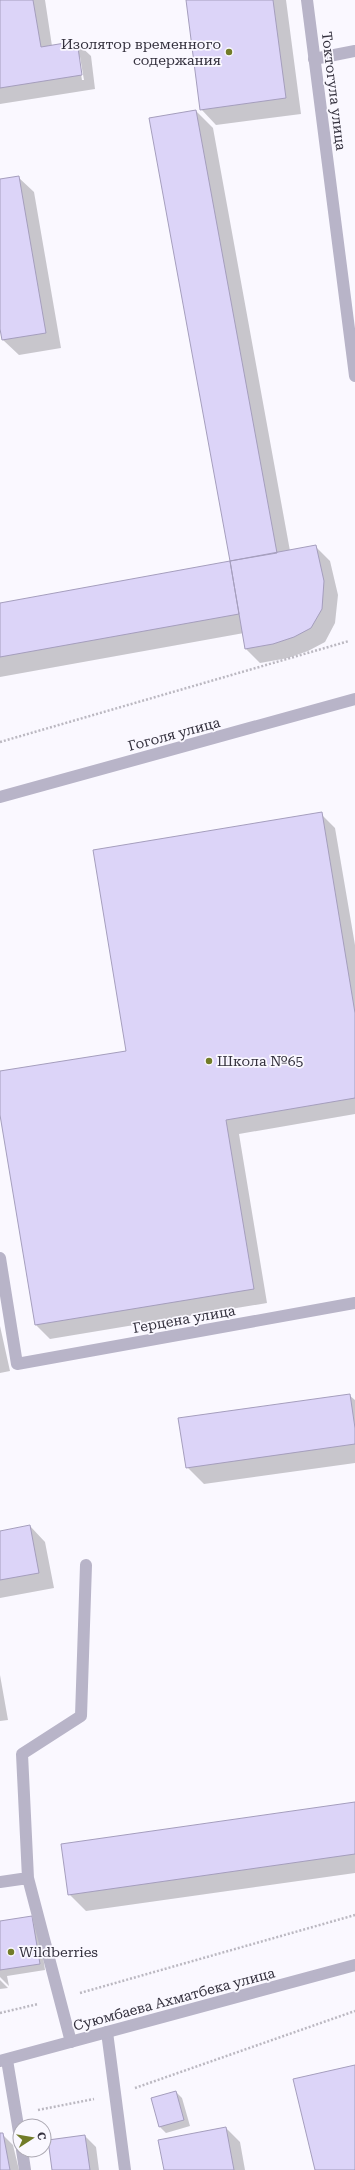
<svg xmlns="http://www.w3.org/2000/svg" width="355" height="2170" viewBox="0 0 355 2170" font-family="'Roboto Serif',serif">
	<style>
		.shadow { fill: #0003; fill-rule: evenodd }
		.building { fill: #dcd4f8; stroke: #a59ebd }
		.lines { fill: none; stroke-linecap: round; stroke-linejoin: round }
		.path { stroke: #bbb8c1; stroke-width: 2.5; stroke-dasharray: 2 2; stroke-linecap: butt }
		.service { stroke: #b8b4c8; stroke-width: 12 }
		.minor { stroke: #b8b4c8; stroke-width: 12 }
		.tertiary { stroke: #b8b4c8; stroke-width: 12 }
		.poi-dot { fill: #727c28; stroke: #faf8ff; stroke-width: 1.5 }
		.labels { text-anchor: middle; stroke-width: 3.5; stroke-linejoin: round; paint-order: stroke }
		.poi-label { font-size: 14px; fill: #34313e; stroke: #faf8ff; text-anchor: start }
		.street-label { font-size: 14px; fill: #34313e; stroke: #faf8ff }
	</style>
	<rect width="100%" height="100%" fill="#faf8ff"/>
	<!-- shadow -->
	<path class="shadow" d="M0 0H45L52 46 76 42 91 56 95 89 0 104ZM78 57H80L84 80H82Z
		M187 0H286L301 114 216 125 201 109Z
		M196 111 213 128 290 551 316 547 330 561 338 595 335 623 325 642 308 651 288 658 260 663 246 649 244 633 0 677V604L231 562Z
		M18 177 34 192 61 348 19 355 3 340 0 323V180Z
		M321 814 335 828 355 945V1114L239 1134 267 1303 50 1339 36 1325 0 1109V1072L127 1051Z
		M0 1326 10 1371 0 1373Z
		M349 1395 355 1400V1463L204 1484 187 1467Z
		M30 1526 45 1542 54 1588 0 1598V1532Z
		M0 1675 8 1720 0 1721Z
		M355 1803V1873L86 1911 69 1894Z
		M31 1917 38 1923 45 1970 7 1976 9 1986 0 1977V1922Z
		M0 1980 8 1988 0 1989Z
		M176 2092 182 2098 190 2126 166 2133 160 2127Z
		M226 2128 240 2142 245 2170H165Z
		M0 2134H2L13 2145 19 2170H0Z
		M85 2136 96 2147 99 2170H53Z"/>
	<!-- building -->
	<path class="building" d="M0 0H33L41 47 77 41 82 75 0 88Z
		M186 0H273L286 98 200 110Z
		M196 110 277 553 230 561 149 118Z
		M19 176 46 333 2 340 0 329V179Z
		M316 545 324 581 322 609 311 628 294 637 273 644 245 649 230 561Z
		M230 561 239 614 0 657V603Z
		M322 812 355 1013V1098L226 1120 254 1289 35 1325 0 1115V1071L126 1051 93 850Z
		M350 1394 355 1428V1444L186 1468 178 1418Z
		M30 1525 39 1573 0 1580V1531Z
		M355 1802V1854L68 1895 61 1844Z
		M32 1916 40 1964 0 1970V1921Z
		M355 2065V2170H315L293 2079Z
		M176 2091 184 2120 159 2127 151 2098Z
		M226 2127 234 2170H164L158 2140Z
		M0 2133H3L10 2170H0Z
		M85 2135 90 2170H52L48 2140Z"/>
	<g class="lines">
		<!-- path -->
		<path class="path" d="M0 742 349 641
			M80 1993 355 1915
			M0 2013 38 2004
			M135 2088 355 2011
			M38 2110 94 2099"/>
		<!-- service -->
		<path class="service" d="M314 59 355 51
			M0 1258 17 1364 355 1303
			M0 1882 28 1878
			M107 2032 125 2170
			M71 2042 28 1878 22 1754 81 1716 86 1565"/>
		<!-- minor -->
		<path class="minor" d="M0 797 355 699
			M7 2060 20 2138
			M22 2150 25 2170"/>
		<!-- tertiary -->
		<path class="tertiary" d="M307 0 355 376
			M0 2061 355 1965"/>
	</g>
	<!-- markers -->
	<g class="poi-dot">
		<circle cx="229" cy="52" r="4"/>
		<circle cx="209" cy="1061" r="4"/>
		<circle cx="11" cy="1952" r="4"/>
	</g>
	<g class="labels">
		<!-- poi labels -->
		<g class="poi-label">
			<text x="221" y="49" text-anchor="end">Изолятор временного<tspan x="221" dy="16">содержания</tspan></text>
			<text x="217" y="1066">Школа №65</text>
			<text x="19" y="1957">Wildberries</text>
		</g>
		<!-- street labels -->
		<g class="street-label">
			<text transform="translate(334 91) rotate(83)" y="5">Токтогула улица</text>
			<text transform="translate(174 734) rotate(-15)" y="5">Гоголя улица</text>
			<text transform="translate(184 1319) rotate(-10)" y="5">Герцена улица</text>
			<text transform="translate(174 1999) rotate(-15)" y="5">Суюмбаева Ахматбека улица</text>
		</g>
	</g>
	<!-- north arrow -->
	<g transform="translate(32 2138) rotate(78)"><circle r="19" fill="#faf8ff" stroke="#aba8b2"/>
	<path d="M0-3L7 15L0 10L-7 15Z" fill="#727c28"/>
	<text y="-6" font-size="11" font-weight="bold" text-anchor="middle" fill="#34313e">С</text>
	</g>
</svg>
